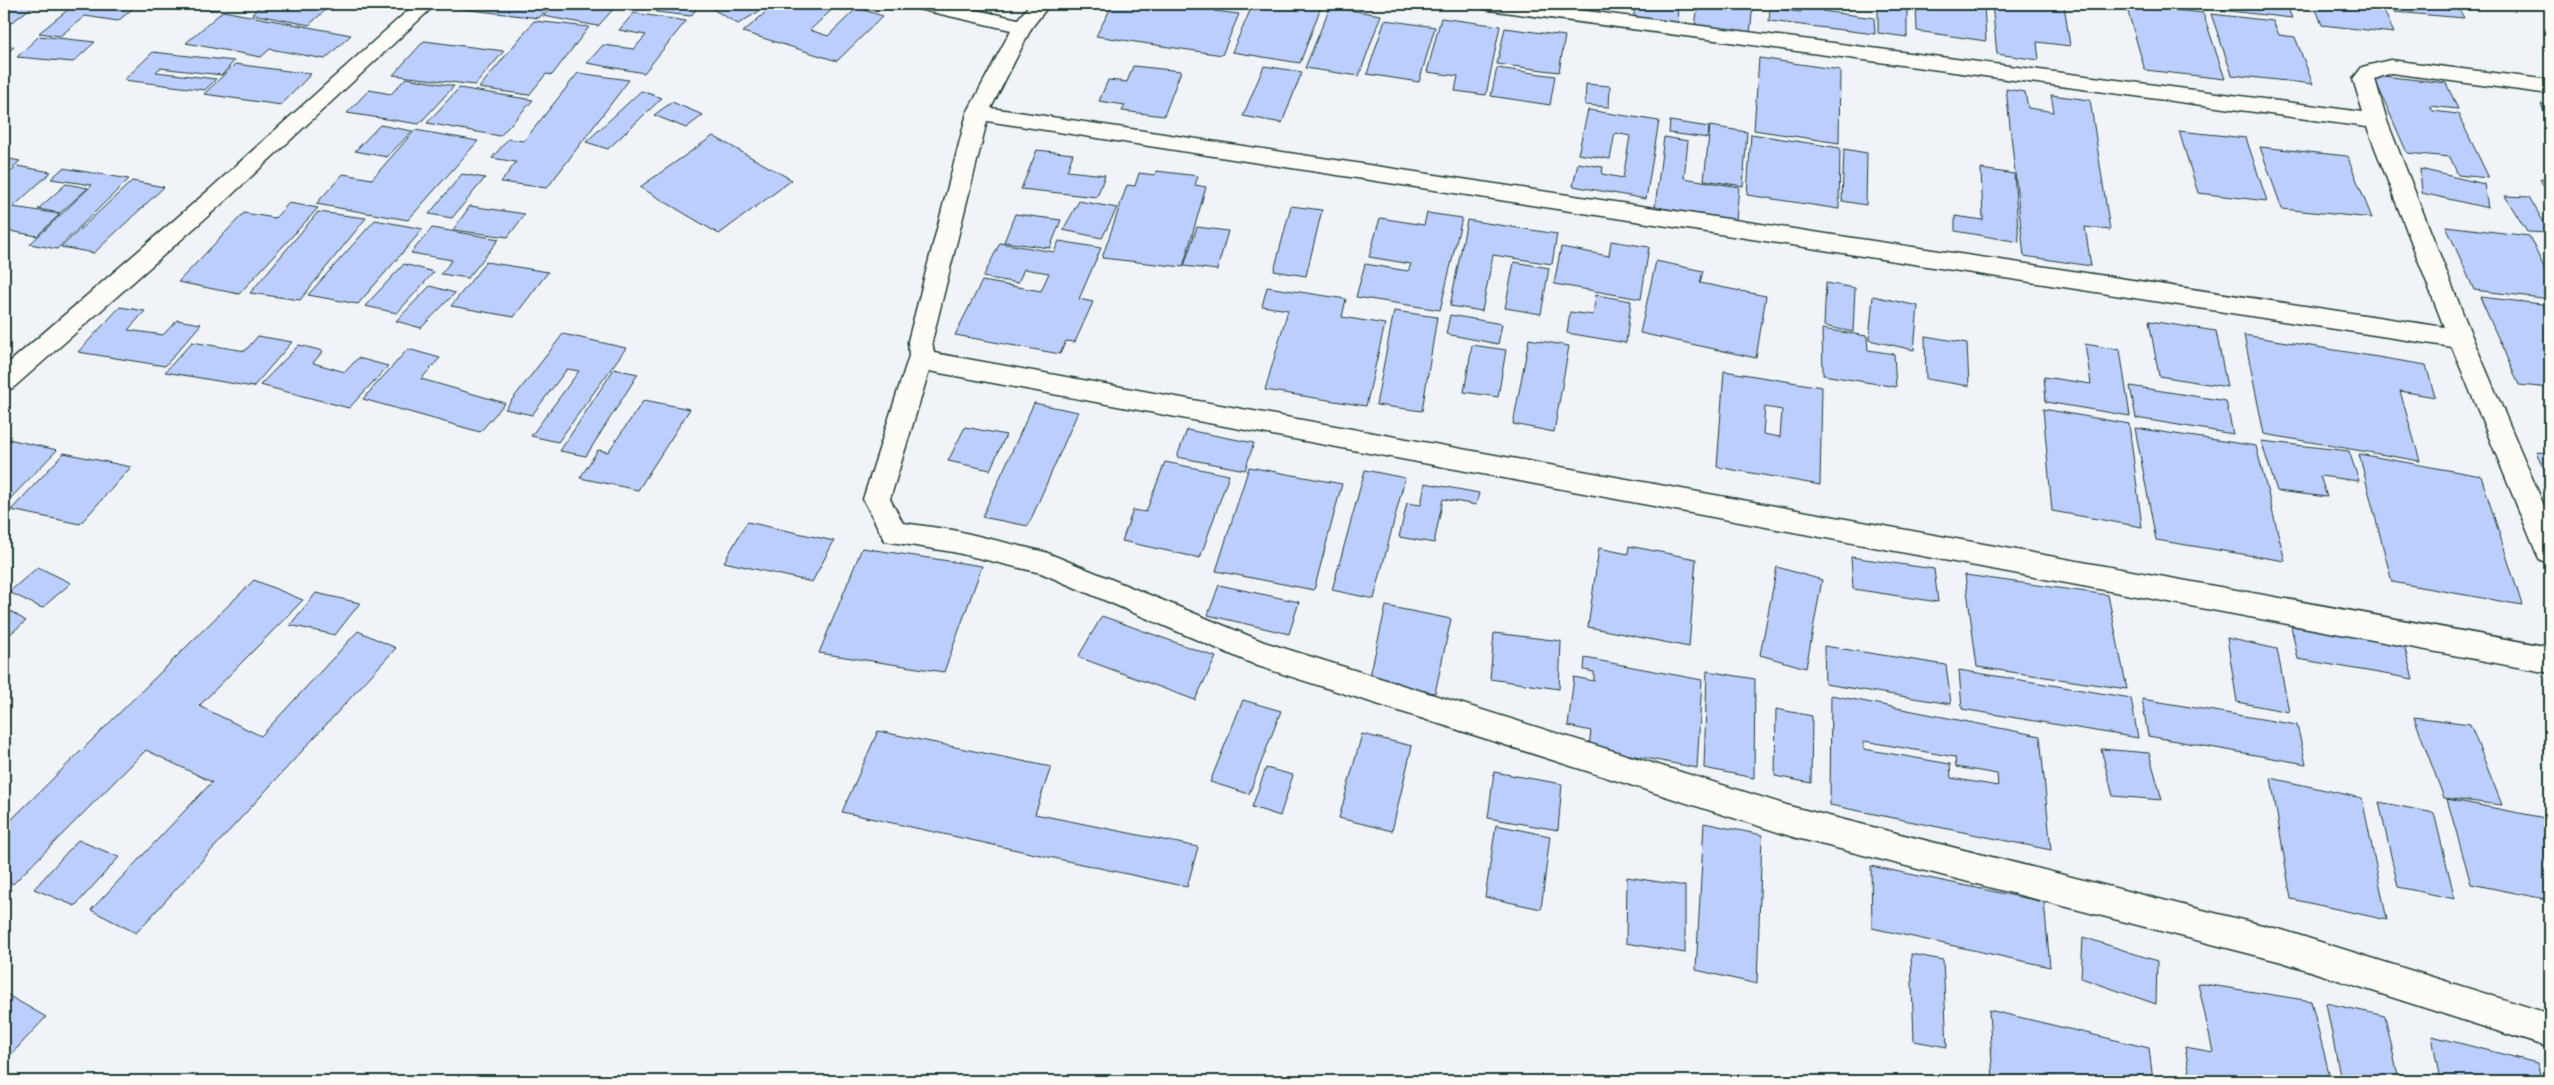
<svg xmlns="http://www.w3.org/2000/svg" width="2554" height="1085" viewBox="0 0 2554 1085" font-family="'Balsamiq Sans',sans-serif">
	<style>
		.building { fill: #bccefe; stroke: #1f3d34; fill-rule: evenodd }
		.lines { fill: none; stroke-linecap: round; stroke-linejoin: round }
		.minor-casing { stroke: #1f3d34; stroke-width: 3 }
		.minor { fill: #fdfcf7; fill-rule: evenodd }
	</style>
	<rect width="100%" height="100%" fill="#f0f3f8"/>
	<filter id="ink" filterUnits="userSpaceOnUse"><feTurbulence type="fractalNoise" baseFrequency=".02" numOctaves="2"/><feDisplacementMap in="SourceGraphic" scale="10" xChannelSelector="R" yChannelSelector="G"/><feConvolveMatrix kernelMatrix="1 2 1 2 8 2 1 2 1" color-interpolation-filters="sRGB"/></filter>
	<g filter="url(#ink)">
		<!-- building -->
		<path class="building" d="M10 4H36L11 23 4 22V8Z
			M75 4H138L118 21 85 16 60 36 39 33Z
			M180 4H224L216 10Z
			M263 4H332L309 25 252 14Z
			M458 4H551L539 18 454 8Z
			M555 4H618L598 26 543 16Z
			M662 4H700L691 16 656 12Z
			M704 4H749L761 10 738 24Z
			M775 4H838L810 30 828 36 857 8 883 16 837 61 743 32Z
			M1113 4H1217L1214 11 1239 14 1222 55 1096 36Z
			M1253 4H1322L1300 63 1232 52Z
			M1634 4H1677L1678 23 1634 19Z
			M1698 4H1753L1750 35 1695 27Z
			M1801 4 1822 5V11L1874 18 1875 34 1769 21 1770 8 1801 12Z
			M1878 4H1907V37L1878 33Z
			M1916 4H1984L1986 41 1917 31Z
			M1992 4H2064L2070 46 2037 42 2039 60 1997 54Z
			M2166 4H2286L2292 18Z
			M2314 4H2381L2394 33 2322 25Z
			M2389 4H2456L2464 18 2394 12Z
			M2126 5 2203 13 2225 79 2145 70Z
			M1330 7 1381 15 1359 76 1305 68Z
			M223 11 351 35 325 59 270 49 261 57 186 43Z
			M634 13 686 21 644 73 587 63 603 45 634 49 646 35 619 30Z
			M2211 14 2273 21 2279 35 2295 37 2313 84 2232 75Z
			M1441 18 1500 26 1486 95 1455 91 1458 76 1427 72Z
			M1385 20 1435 27 1419 82 1367 74Z
			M534 21 589 27 552 75 546 74 529 95 479 88Z
			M1505 28 1565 36 1559 72 1497 64Z
			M39 36 95 42 73 62 17 57Z
			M424 41 504 51 475 85 393 75Z
			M4 45 14 47 4 55Z
			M153 52 234 61 222 75 160 68 156 72 216 79 205 90 124 80Z
			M1759 58 1840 70 1839 143 1754 130Z
			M235 64 311 74 281 105 204 94Z
			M1133 66 1181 71 1164 116 1122 111 1125 105 1099 101 1108 80 1127 82Z
			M1264 66 1302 72 1282 123 1243 116Z
			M1497 68 1555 76 1550 105 1491 96Z
			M578 73 629 80 547 188 501 182 516 162 492 158 508 139 524 141Z
			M2373 75 2446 83 2458 109 2430 106 2433 111 2458 114 2489 178 2458 175 2450 157 2407 153Z
			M406 78 454 86 419 124 347 113 369 90 391 94Z
			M1586 84 1610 86 1609 107 1585 105Z
			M459 88 533 100 500 136 427 123Z
			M2006 89 2025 92 2028 108 2054 112 2051 95 2090 100 2110 230 2085 227 2091 266 2024 256Z
			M641 91 662 98 608 149 586 142Z
			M672 102 703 115 686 128 654 115Z
			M2541 104 2550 106V127Z
			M1588 110 1659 121 1646 199 1573 186 1578 163 1603 167 1602 174 1623 178 1630 136 1615 133 1610 159 1578 154Z
			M1670 121 1709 127 1708 138 1669 133Z
			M380 125 412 131 387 157 355 151Z
			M1710 126 1747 132 1743 186 1704 180Z
			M415 130 478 141 408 220 316 204 343 174 372 179Z
			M2179 131 2246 138 2267 201 2198 193Z
			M1751 134 1840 148 1839 209 1747 195Z
			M713 136 792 180 719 234 640 187Z
			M1664 137 1688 141 1684 178 1739 187 1736 220 1655 207Z
			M2260 147 2347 156 2372 218 2282 209Z
			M1844 149 1867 153 1866 205 1842 201Z
			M1037 150 1073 154 1067 171 1105 175 1097 197 1021 189Z
			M4 158 20 161 4 175Z
			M17 166 51 172 13 207 60 214 37 236 4 230V179Z
			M63 168 129 179 57 249 30 244 92 185 51 179Z
			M1981 169 2014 174 2019 242 1955 231V216L1983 220Z
			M2420 169 2484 184 2488 208 2422 193Z
			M1156 171 1198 176 1195 185 1206 187 1183 267 1102 258 1127 185 1135 186 1139 173 1155 175Z
			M462 174 485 178 452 218 429 214Z
			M2540 179 2550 180V199Z
			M132 181 164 187 94 253 61 247Z
			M66 184 88 188 60 213 38 209Z
			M2505 196 2529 197 2550 233 2527 232Z
			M1079 201 1117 208 1102 238 1063 230Z
			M289 203 318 208 239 294 178 282 244 213 275 218Z
			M470 206 525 214 508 237 453 230Z
			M1291 206 1322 210 1306 276 1274 271Z
			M318 212 366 218 300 300 250 293Z
			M1427 213 1462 218 1440 310 1356 297 1365 264 1408 271 1411 264 1369 257 1380 218 1424 225Z
			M1015 214 1061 220 1050 248 1004 242Z
			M375 220 423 229 358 304 308 295Z
			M1467 220 1557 234 1552 264 1493 255 1482 311 1450 306Z
			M2446 226 2529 236 2550 280V299L2474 290Z
			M1197 227 1228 231 1217 270 1184 266Z
			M432 228 499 239 468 278 441 274 452 260 411 253Z
			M1059 241 1101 248 1079 299 1093 302 1075 342 1066 341 1060 354 955 335 982 281 1041 291 1049 273 1024 269 1018 283 983 277 1000 243 1054 252Z
			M1611 241 1649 247 1641 299 1554 284 1561 247 1609 256Z
			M1656 261 1703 271 1700 283 1766 296 1756 358 1640 333Z
			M486 262 548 272 514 317 451 306Z
			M1514 262 1549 268 1541 314 1505 308Z
			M404 264 434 272 397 313 365 306Z
			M1826 283 1855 288 1853 332 1824 326Z
			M430 286 455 293 421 328 396 321Z
			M1267 287 1346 299 1342 317 1385 324 1366 406 1265 390 1288 310 1262 306Z
			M1596 295 1631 301 1626 343 1567 333 1570 312 1593 315Z
			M1873 296 1918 306 1914 350 1869 340Z
			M2480 297 2550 305V388L2519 385Z
			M120 307 145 311 128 330 163 335 177 320 201 324 165 366 78 352Z
			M1394 311 1437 317 1422 411 1376 405Z
			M1450 315 1502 324 1498 344 1446 334Z
			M2149 321 2216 331 2227 387 2159 376Z
			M1822 329 1867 336 1868 350 1894 354 1896 387 1823 375Z
			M563 334 626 348 558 442 531 436 579 371 567 369 532 415 505 409Z
			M2244 335 2426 365 2435 397 2400 391 2420 461 2264 434Z
			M258 336 292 342 253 387 165 372 192 342 245 351Z
			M1925 336 1967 343 1969 386 1926 379Z
			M1529 339 1569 346 1554 432 1513 424Z
			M2085 344 2120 350 2130 416 2046 402 2044 377 2091 384Z
			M299 345 323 351 313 363 345 372 358 358 388 366 349 408 260 385Z
			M1472 345 1506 350 1498 397 1464 392Z
			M408 349 440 358 421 379 505 403 480 432 363 399Z
			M614 369 638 374 586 456 560 451Z
			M1724 371 1822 387 1820 485 1717 467ZM1765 407 1782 410 1780 437 1763 434Z
			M2130 386 2226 401 2233 434 2136 418Z
			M644 400 690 409 638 490 580 478 598 450 608 452Z
			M1034 403 1078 412 1028 526 982 517Z
			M2043 409 2129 424 2142 527 2052 511Z
			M965 427 1006 435 990 470 948 461Z
			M2135 428 2256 446 2285 561 2156 540Z
			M1187 430 1254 443 1245 470 1177 457Z
			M4 438 57 450 4 505Z
			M2261 441 2349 451 2359 481 2320 476 2327 497 2277 491Z
			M2536 452 2550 453V482Z
			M64 453 131 467 80 524 11 510Z
			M2359 454 2481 476 2522 605 2392 582Z
			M1165 462 1229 475 1200 558 1122 541 1133 510 1146 512Z
			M1249 467 1342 484 1314 590 1216 571Z
			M1365 470 1405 478 1374 599 1332 590Z
			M1425 483 1479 493 1476 505 1443 499 1434 543 1399 537 1407 503 1421 505Z
			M747 522 834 541 812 582 724 562Z
			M1629 546 1696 559 1689 647 1588 627 1599 548 1628 554Z
			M862 548 982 566 944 672 819 653Z
			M1851 557 1934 569 1938 602 1853 589Z
			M38 567 71 583 42 608 9 592Z
			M1777 567 1822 580 1806 668 1760 655Z
			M1965 575 2108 595 2127 689 1977 667Z
			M254 580 303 600 199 706 261 736 358 631 396 648 136 933 91 910 212 782 146 750 13 884 4 879V827Z
			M1219 585 1299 602 1289 634 1208 615Z
			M316 593 360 603 335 635 290 625Z
			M1386 606 1451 619 1435 693 1369 680Z
			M4 607 26 621 4 639Z
			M1102 616 1216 657 1195 700 1078 657Z
			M2291 626 2404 645 2413 679 2298 659Z
			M1494 633 1561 641 1559 689 1490 679Z
			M2227 638 2277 649 2289 712 2237 702Z
			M1824 646 1946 665 1951 704 1825 684Z
			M1585 658 1702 680 1697 768 1589 747 1591 731 1568 726 1574 677 1594 681V672L1584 670Z
			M1959 670 2131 698 2138 738 1962 709Z
			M1707 671 1755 679 1754 778 1704 768Z
			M1831 695 2040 736 2051 850 1830 805ZM1864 741 1955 757 1956 767 1997 774 1998 786 1951 778 1950 764 1864 749Z
			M2142 699 2297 725 2306 764 2148 736Z
			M1243 700 1281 711 1249 794 1210 782Z
			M1776 709 1812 716 1811 783 1775 776Z
			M2414 717 2470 724 2502 805 2444 798Z
			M878 731 1051 767 1035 814 1198 847 1187 887 842 812Z
			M1362 734 1412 746 1392 831 1339 818Z
			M2101 749 2149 753 2162 800 2113 796Z
			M1266 768 1293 775 1280 816 1252 807Z
			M1494 772 1562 784 1558 830 1488 818Z
			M2271 778 2362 798 2387 920 2291 899Z
			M2447 799 2550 819V900L2471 884Z
			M2379 802 2434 813 2455 899 2398 887Z
			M1704 823 1762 835 1757 984 1696 970Z
			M1496 825 1550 836 1541 909 1485 897Z
			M78 840 119 857 75 906 34 889Z
			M1871 866 2044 902 2050 967 1872 928Z
			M1627 877 1685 886V953L1626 943Z
			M2083 937 2157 961 2156 1004 2081 978Z
			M1911 954 1943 960 1947 1047 1914 1041Z
			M2198 983 2311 1001 2331 1081H2191L2185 1047 2213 1052Z
			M4 993 46 1017 4 1062Z
			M2326 1003 2385 1016 2399 1081H2341Z
			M1989 1010 2149 1048 2153 1081H1993Z
			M2432 1036 2537 1063 2542 1081H2440Z"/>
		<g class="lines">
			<defs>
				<path id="minor" d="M415 4H436L225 201 13 388 4 390V367L209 190Z
					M911 4H948L1018 19 1030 4H1050L1032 27 991 108 2444 327 2367 127 1489 10 1482 8 1479 4H1533L2363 112 2353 79 2362 67 2390 60 2550 80V94L2391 73 2375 79 2387 121 2473 339 2550 520V563L2540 560 2536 552 2452 347 987 121 932 341 934 353 2550 647V673L929 371 890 499 903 523 953 530 1045 552 1264 642 1793 807 2282 930 2550 1014V1048L2282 962 1793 837 1258 666 1041 573 953 552 885 541 863 499 909 356 908 341 967 113 1011 30 914 8Z"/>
			</defs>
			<!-- minor casing -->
			<use href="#minor" class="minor-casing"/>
			<!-- minor -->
			<use href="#minor" class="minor"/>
		</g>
	</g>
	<!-- margin -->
	<rect width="2554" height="1085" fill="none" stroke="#fdfcf7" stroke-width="20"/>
	<rect x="10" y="10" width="2534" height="1065" fill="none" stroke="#1f3d34" stroke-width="2" filter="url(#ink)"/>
</svg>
